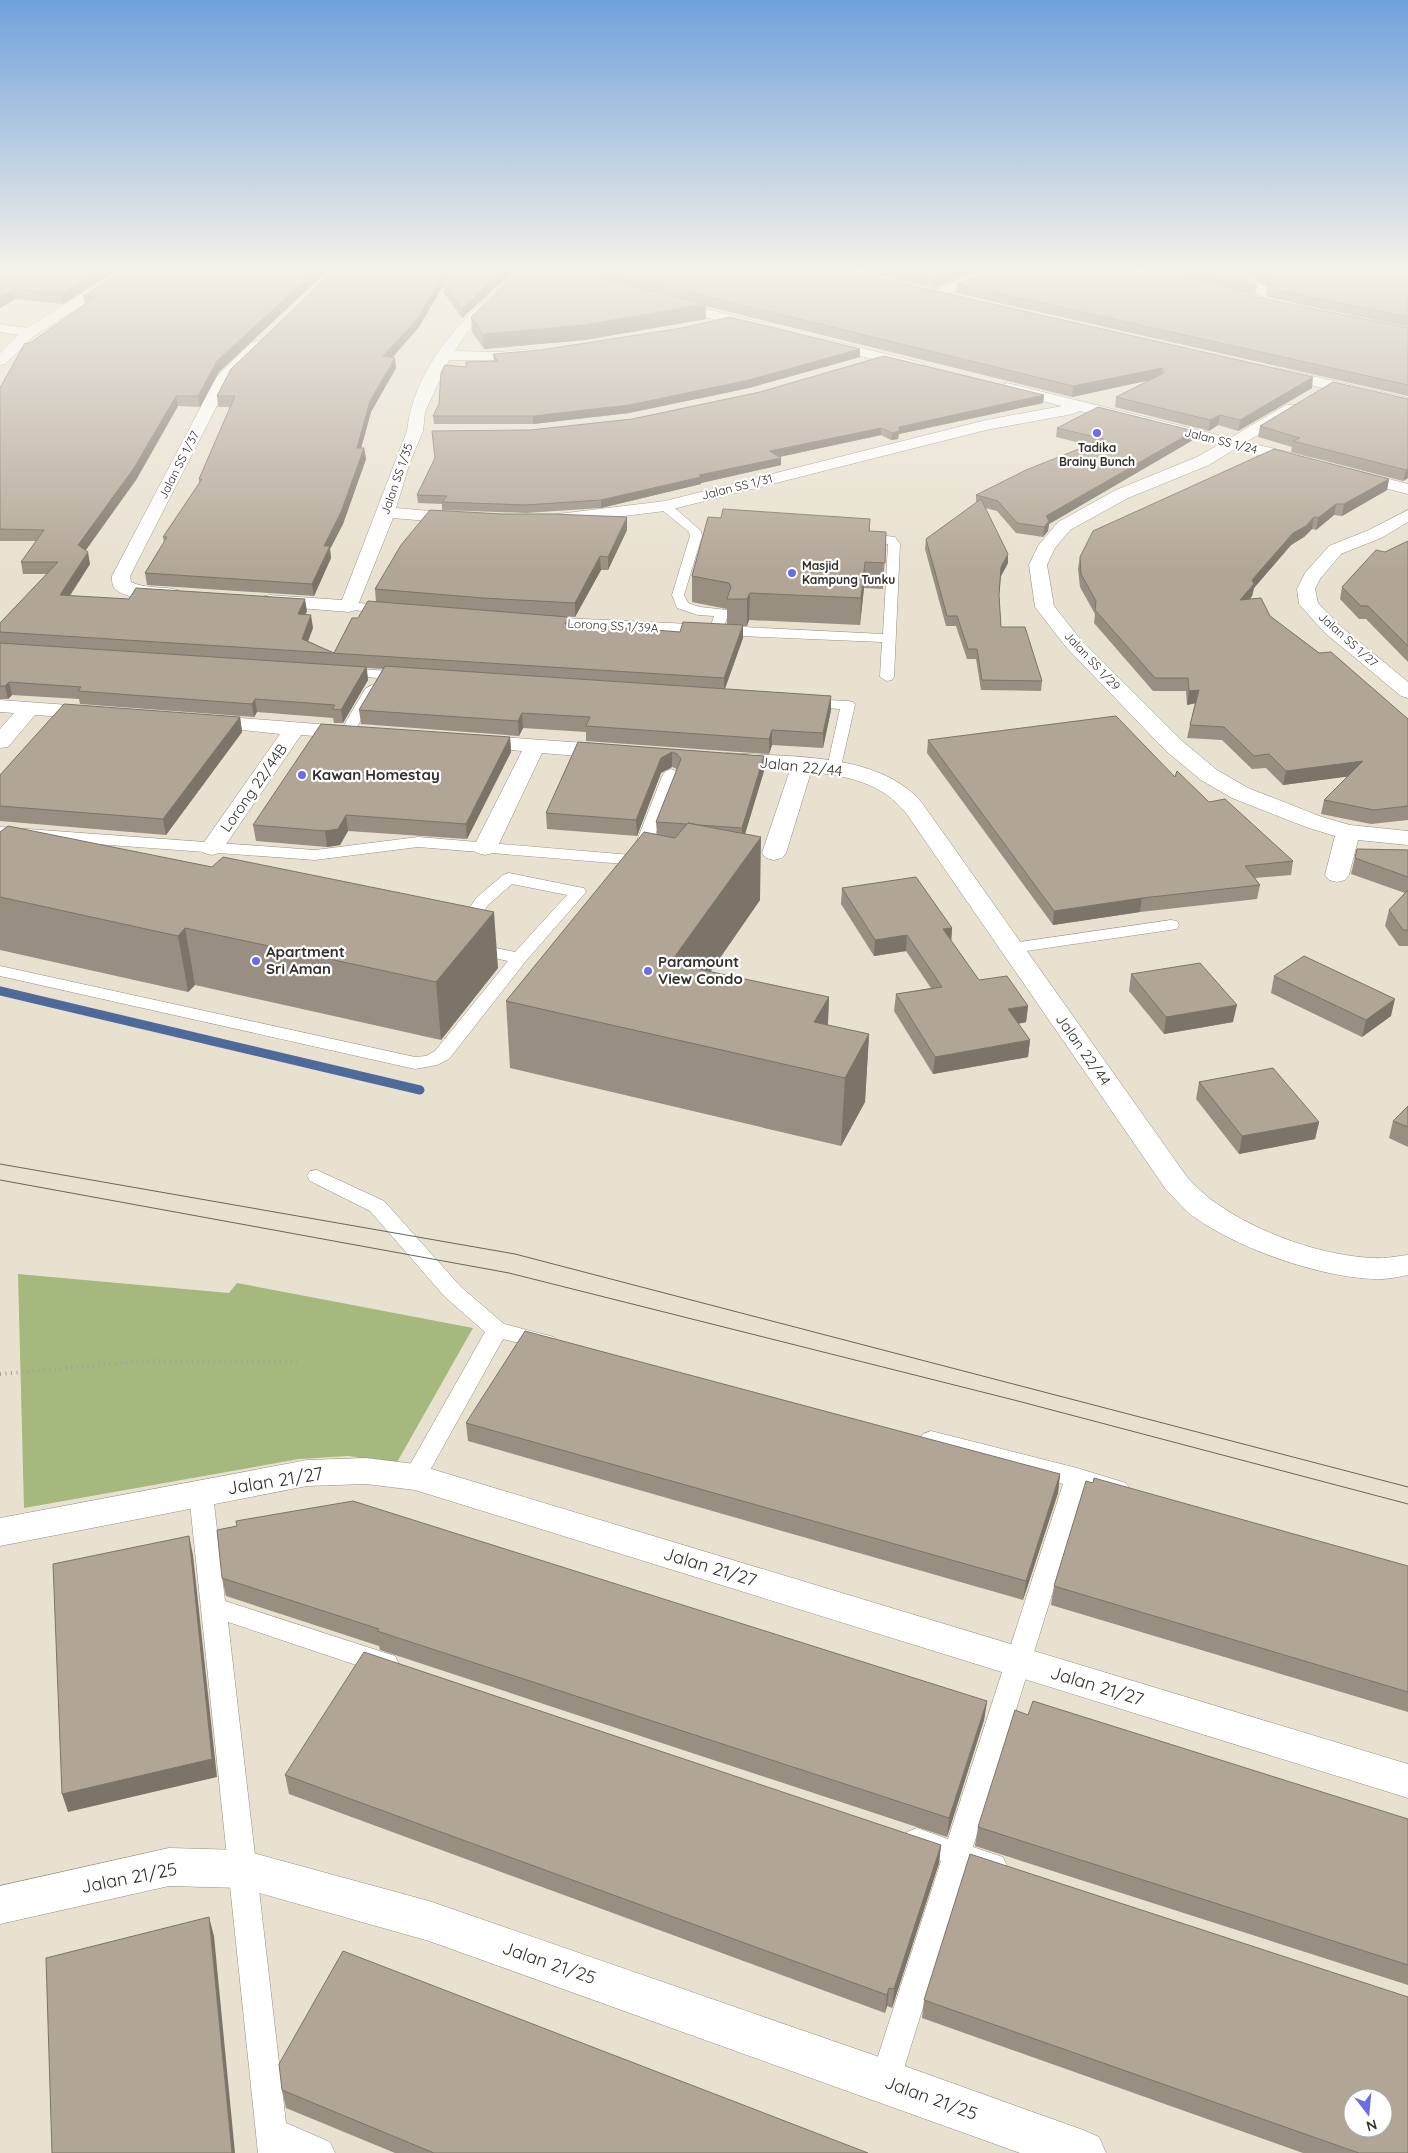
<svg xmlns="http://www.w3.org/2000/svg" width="1408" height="2153" viewBox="0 0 1408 2153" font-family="Quicksand,sans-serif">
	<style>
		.green { fill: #a5b87e }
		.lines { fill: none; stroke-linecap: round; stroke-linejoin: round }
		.stream { stroke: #4f6a9a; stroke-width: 9 }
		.lane-casing { stroke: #958e7e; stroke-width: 1 }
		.street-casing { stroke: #958e7e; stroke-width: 1 }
		.secondary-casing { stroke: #958e7e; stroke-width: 1 }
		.path { stroke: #a7a294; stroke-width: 4; stroke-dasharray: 1 4.5; stroke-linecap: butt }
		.lane { fill: #fff; fill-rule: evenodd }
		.street { fill: #fff; fill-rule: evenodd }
		.secondary { fill: #fff; fill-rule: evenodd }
		.tram { stroke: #68655b; stroke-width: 1 }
		.wall { fill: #988e81 }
		.shaded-wall { fill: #7c7469 }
		.building { fill: #b1a596; stroke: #7c7469; fill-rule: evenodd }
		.poi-dot { fill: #6b6de7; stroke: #fff; stroke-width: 2 }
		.labels { text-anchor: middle; stroke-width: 4.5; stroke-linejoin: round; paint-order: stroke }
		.far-street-label { font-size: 12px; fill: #312f28; stroke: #fff }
		.far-poi-label { font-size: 12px; font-weight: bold; fill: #312f28; stroke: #fff }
		.street-label { font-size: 15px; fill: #312f28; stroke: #fff }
		.poi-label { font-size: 15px; font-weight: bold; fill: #312f28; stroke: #fff; text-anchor: start }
		.near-street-label { font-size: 18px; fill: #312f28; stroke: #fff }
	</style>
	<rect width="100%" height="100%" fill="#e8e1d0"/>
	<!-- green -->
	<path class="green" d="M18 1274 229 1293 237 1283 473 1328 396 1464 349 1456 299 1459 24 1508Z"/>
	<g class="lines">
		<!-- stream -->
		<path class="stream" d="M0 991 420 1090"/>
		<defs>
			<path id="lane" d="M665 502 669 503 701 531 702 536 684 595 688 603 700 607 727 610 729 613 724 626 883 634 888 544 862 541 856 537 862 533 895 537 900 544 894 677 892 680 887 681 880 677 882 642 716 635 537 624 535 621 537 618 542 617 711 625 714 616 698 615 677 608 672 595 690 536 689 532 661 509 659 506Z
				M349 602 390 606 397 610 390 614 344 609 342 606Z
				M343 668 405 672 412 676 405 680 338 675 336 672Z
				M372 685 379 689 354 732 352 735H342L340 732 365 689Z
				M807 699 848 701 853 702 855 705 840 771H830L827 768 840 709 802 706 800 703 802 700Z
				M671 769 676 771 679 774 652 843 650 846H638L636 843 663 774 666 771Z
				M0 827 315 850 418 837 631 855 634 849H646L648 852 643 863 637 865 418 847 315 860 0 837Z
				M509 873 578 887 584 888 586 892 525 962 449 1059 437 1065 415 1069 0 976V966L415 1057 426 1056 435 1051 508 961 466 952 463 948 466 944 472 943 515 952 567 895 512 884 488 905 470 933H458L456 929 476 898 503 875Z
				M1171 920 1177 921 1179 925 1177 929 1012 953 1006 952 1003 948 1006 944 1012 943Z
				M317 1170 384 1201 461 1287 504 1324 554 1337 557 1342 554 1347 546 1350 503 1339 423 1483 415 1486 407 1483 403 1477 485 1332 445 1297 370 1211 310 1181 307 1176 310 1171Z
				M931 1431 1077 1468 1126 1483 1130 1489 1126 1495 1118 1498 1085 1489 973 1847 1003 1857 1007 1866 1003 1875 993 1879 966 1870 900 2081 896 2092 885 2096 874 2092 870 2081 941 1861 907 1850 903 1841 907 1832 917 1828 948 1839 1063 1484 923 1446 919 1440 923 1434Z
				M201 1485 209 1488 213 1494 225 1601 395 1656 399 1664 395 1672 386 1675 228 1622 286 2123 330 2142 335 2153H258L189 1494 193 1488Z"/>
			<path id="street" d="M119 271H136L34 336 5 364 0 365V353L18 335 0 332V324L27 328Z
				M522 271H537L507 295 468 331 455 351 499 352 532 349 537 350 539 353 537 356 532 357 499 360H449L425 412 423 431 410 462 396 508 463 514 469 515 472 519 469 523 463 524 393 518 356 610 349 612 262 605 259 601 262 597 269 595 342 600 407 431C415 362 468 310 522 271Z
				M981 271H999L998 274 940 298H930L928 295 930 292Z
				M1214 271H1231L1279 293 1306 310 1299 314 1294 313Z
				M670 300 766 324 768 327 766 330 761 331 665 307 663 304Z
				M825 339 922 363 924 366 922 369 917 370 820 346 818 343 820 340Z
				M257 341 262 342 264 345 231 378 130 576 131 582C146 589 162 586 178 590L180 594 178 598C163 602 125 600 114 588 112 585 112 580 112 576L217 376 252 342Z
				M1007 383 1230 438 1286 405H1298L1300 408 1298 411 1246 442 1309 457 1311 461 1309 465 1303 466 1235 449 1209 465 1128 498 1070 530 1055 548 1047 565 1054 606 1080 639 1182 741 1217 770 1248 788 1322 817 1350 825 1408 831V845L1358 840 1349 875 1345 880 1337 882 1329 880 1325 875 1335 836 1306 827 1232 798 1201 780 1166 751 1066 647 1035 607 1029 565 1038 546 1058 522 1116 490 1197 457 1218 445 1080 411 1073 414 986 430 665 511 558 524 552 523 549 519 552 515 558 514 665 501 986 420 1062 406 1002 391 999 388 1002 385Z
				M1351 469 1408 484V494L1345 478 1343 474 1345 470Z
				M1408 510V522L1381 538 1341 554 1320 579 1315 589 1318 603 1338 624 1408 682V698L1401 696 1324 632 1299 604 1297 589 1305 573 1329 546 1369 530Z
				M0 700 96 707 103 709 107 713 103 717 96 719 35 715 8 747 0 748V729L14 713 0 712Z
				M203 715 355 727 363 728 366 733 363 738 355 739 301 735 220 853 212 855 204 853 200 848 280 734 196 725 192 721 196 717Z
				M473 735 612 745 620 747 623 752 620 757 612 759 542 753 497 848 493 853 485 855 477 853 473 848 522 751 465 746 462 741 465 736Z
				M727 753C788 757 880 752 922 803L1187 1177C1196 1186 1205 1196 1216 1203 1258 1233 1322 1256 1374 1258 1385 1259 1397 1256 1408 1255V1275C1397 1277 1385 1280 1374 1279 1319 1277 1239 1249 1194 1217 1184 1210 1176 1199 1167 1191L906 813C882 783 848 776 811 772L786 853 782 858 774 860 766 858 762 853 790 770 719 765 716 760 719 755Z
				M169 1848 242 1850 429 1901 885 2059 1083 2130 1099 2137 1106 2153H1020L429 1941 242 1888 169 1886 0 1924V1886Z"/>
			<path id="secondary" d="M1277 368 1408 398V408L1272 376 1269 373 1272 370Z
				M366 1458 415 1464 1408 1764V1798L415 1490 366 1484 307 1486 0 1546V1518L307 1460Z"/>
		</defs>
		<!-- lane casing -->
		<use href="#lane" class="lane-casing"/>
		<!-- street casing -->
		<use href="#street" class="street-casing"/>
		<!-- secondary casing -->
		<use href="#secondary" class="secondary-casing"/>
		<!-- path -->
		<path class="path" d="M0 1374 144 1361 297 1362"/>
		<!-- lane -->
		<use href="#lane" class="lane"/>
		<!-- street -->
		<use href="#street" class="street"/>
		<!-- secondary -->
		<use href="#secondary" class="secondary"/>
		<!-- tram -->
		<path class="tram" d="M0 1164 515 1254 1408 1487
			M0 1180 509 1273 1014 1400 1408 1504"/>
	</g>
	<!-- wall -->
	<path class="wall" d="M0 271H115L63 304 16 299Z
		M123 271H327L219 372 200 407 178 406 136 480 85 550 90 564 70 596 307 611 305 615 313 628 308 641 334 653 358 618 376 602 375 589 502 514 627 517V530L608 570H601L575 617 560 616 568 617V624L680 632 727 624V609L692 602V576L721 518 870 519V532H886L883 589 864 588 860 625 749 620 747 626H743V638L725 689 831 696V710L823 748 772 745 769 754 586 741V732L523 728 519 736 361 724 359 710 383 669 367 668 368 680 343 723H334L333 718 257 712 254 717 80 704 79 699 12 695 8 699H0V623L47 574H23L21 562 36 541H0V388L30 343 85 305 83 296Z
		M334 271H518L496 287 462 318 444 293V284L419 327 393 357 396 368 371 412 361 448H364L366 459 343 524 330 549 331 558 314 596 147 585 145 573 164 542 163 537 199 483V479L230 407H218L217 396Z
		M523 271H848L1312 388 1238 431 1218 425 1209 431 1115 407 1116 397 1149 380 1072 397 706 306V319L585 340 484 349 472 332 471 317Z
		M860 271H975L934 288Z
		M1141 271H1231L1257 285 1255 295Z
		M1236 271H1408V327L1266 297 1267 288 1268 287Z
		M957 284 1408 328V396L956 293Z
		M493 354 860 357 749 388 629 413 533 424H434L433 416 439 404 466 367 494 361Z
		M1044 395 1043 403 899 434 898 439 891 440 881 435 779 457 781 458V465L701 483V484L601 508 526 513 442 510V504L418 503 417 495 530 430Z
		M1408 399V478L1403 481 1291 452 1292 447 1258 437 1260 426Z
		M1057 428 1194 431 1193 440 1049 524 1048 531 1043 537 1016 533 997 511 985 508 1008 563 1001 576 999 595 1001 627 1042 681 1041 691 981 690 976 659H967L956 626H946L925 549 926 539 976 503V495L1089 445 1056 437Z
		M1389 479 1387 490 1342 516 1334 515 1316 530 1312 529 1304 537 1291 545 1254 588 1252 596 1250 599 1270 616 1408 719V820L1371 824 1321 814 1324 800 1348 776 1283 785 1266 768 1252 769 1222 740 1187 738 1190 725 1195 703 1187 705 1186 691H1153L1094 623 1095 614 1080 587 1078 569 1080 557Z
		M1408 541V662L1366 619H1359L1340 599 1342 587 1385 552Z
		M240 717 242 732 166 835 0 821V775Z
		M510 737 511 752 467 839 348 831 340 845 327 847 256 841 253 825Z
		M928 740 1175 777 1209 802 1293 861 1291 875 1255 878 1260 885 1257 899 1140 912 1053 925 927 753Z
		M578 742 764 756V771L745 834 760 900 710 972 829 997 828 1025 869 1034 865 1102 841 1146 510 1068 506 1001 657 834 656 822 677 769 672 767 661 773 637 836 547 829 546 813Z
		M0 832 498 968 441 1040 195 985 188 992 0 950Z
		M1357 849 1408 850V946H1399L1385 926 1389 910 1405 893 1351 874Z
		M842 888 952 928 951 941 979 980 1028 1006 1026 1022 1018 1024 1030 1040 1028 1057 933 1074 894 1011 896 994 931 988 906 951 874 956 841 904Z
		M1131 974 1233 1022 1164 1034 1129 991Z
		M1274 976 1391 1016 1362 1037 1271 993Z
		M1199 1082 1319 1122 1315 1139 1239 1154 1196 1099Z
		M1408 1106V1147L1389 1138 1393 1121Z
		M466 1423 1060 1474 1058 1493 1023 1600 468 1441Z
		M1408 1566V1712L1051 1605 1054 1586Z
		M222 1578 987 1701 984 1720 947 1837 380 1650 379 1646 226 1596Z
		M1028 1715 1408 1819V1985L975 1846 978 1827Z
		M285 1775 941 1845 939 1863 892 2008 887 2006 885 2013 289 1794Z
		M924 2000 1408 2153H1303L922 2018Z
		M282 2090 868 2153H395L286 2108Z"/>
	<!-- shaded-wall -->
	<path class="shaded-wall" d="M98 271H115L63 304 61 294Z
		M315 271H327L219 372 200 407 198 396 217 361Z
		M505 271H518L496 287 462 318V309L495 278Z
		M953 271H975L934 288 935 279Z
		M444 272 445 282 419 327 384 367 383 356Z
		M15 289 16 299 0 308V297Z
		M706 304V319L585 340 484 349 483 334Z
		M860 349V357L749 388 629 413 533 424V416Z
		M395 358 396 368 371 412 358 459 357 448 370 401Z
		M1162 368 1160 378 1072 397 1073 386Z
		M1313 377 1312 388 1238 431 1240 420Z
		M1044 395 1043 403 899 434V427Z
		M176 396 178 406 136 480 81 557 78 545Z
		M1220 415 1218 425 1209 431 1210 420Z
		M881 428V435L770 459V451Z
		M899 431 898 439 891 440 892 433Z
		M1194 431 1193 440 1049 524 1048 531 1043 537 1046 516Z
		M364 448 366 459 343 524 330 549 331 558 314 596 312 584 324 546Z
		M781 458V465L701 483V484L601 508V500L699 475Z
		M1408 468V478L1403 481 1406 470Z
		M1389 479 1387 490 1342 516 1344 504Z
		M1336 504 1334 515 1316 530 1318 518Z
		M627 517V530L608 570V557Z
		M1314 517 1312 529 1304 537 1291 545 1254 588 1252 596 1238 613 1240 600 1252 580 1293 533Z
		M88 552 90 564 62 607 60 595Z
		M1008 554V563L1001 576V567Z
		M600 556 601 570 575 617V603Z
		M865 562 864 588 860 625 861 598Z
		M750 593 749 620 747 626V599Z
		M305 599 307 611 300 627 298 614Z
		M311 615 313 628 304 652 302 639Z
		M568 617 569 630 565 624Z
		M743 625V638L724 691V678Z
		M366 667 368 680 343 723 341 710Z
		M9 682 12 695 8 699 5 686Z
		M1199 690 1197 703 1187 705 1189 691Z
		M831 696V710L823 748V733Z
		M255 699 257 712 254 717 252 704Z
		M522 713 523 728 519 736 518 721Z
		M240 717 242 732 166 835 163 819Z
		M772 730V745L769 754V739Z
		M510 737 511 752 467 839 466 824Z
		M672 752V767L661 773 637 836 636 820 661 758Z
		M764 756V771L742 844V828Z
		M1363 761 1360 775 1283 785 1286 771Z
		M346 815 348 831 340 845 327 847 325 831Z
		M761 837 760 900 671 1029 670 963Z
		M1142 898 1140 912 1053 925 1054 911Z
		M494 912 498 968 441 1040 436 982Z
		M185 928 195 985 188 992 178 936Z
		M952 928 951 944 943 929Z
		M907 935 906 951 874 956 875 940Z
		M829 997 826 1064 814 1022Z
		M1395 999 1391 1016 1362 1037 1366 1020Z
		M1237 1005 1233 1022 1164 1034 1166 1017Z
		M1028 1006 1026 1022 1006 1026 1008 1009Z
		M869 1034 865 1102 841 1146 845 1078Z
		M1030 1040 1028 1057 933 1074 935 1057Z
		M1319 1122 1315 1139 1239 1154 1242 1136Z
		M1060 1474 1058 1493 1023 1600 1026 1581Z
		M189 1536 193 1555 217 1777 68 1812 62 1794Z
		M987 1701 984 1720 947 1837 949 1818Z
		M941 1845 939 1863 892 2008 894 1989Z
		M209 1917 214 1936 235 2153H232Z
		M889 1988 887 2006 885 2013 887 1995Z"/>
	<!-- building -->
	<path class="building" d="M0 271H98L61 294 15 289 0 297Z
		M123 271H315L217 361 198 396H176L134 468 78 545 88 552 60 595 129 599 136 588 305 599 298 614 311 615 302 639 334 653 352 618H358L368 601 568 617 565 624 668 631 680 632 683 622 743 625 724 678 0 632V623L58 562H21L44 530 0 529V388L25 343H30L96 297 83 296Z
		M334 271H505L495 278 462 309 444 284V272L419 317 383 356 395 358 370 401 357 448H364L341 512 324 546H330L312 584 145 573 167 537H163L202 479H199L235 396H217L231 369Z
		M523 271H572L706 304 584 325 483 334 471 317 502 287Z
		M603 271H848L1313 377 1240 420 1220 415 1210 420 1116 397 1164 373 1162 368 1073 386Z
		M902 271H953L935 279Z
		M987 271H1131L1408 328V385L957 284Z
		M1188 271H1231L1257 285Z
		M1258 271H1408V317L1267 288 1274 283 1271 278Z
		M730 317 860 349 749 380 629 405 533 416H433L439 404 441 373 445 365 466 367V362L498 361 493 354 541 350 682 328Z
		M884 356 1044 395 899 427V431L892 433 881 428 770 451 781 458 699 475 701 477 601 500 525 505 442 502 447 496 417 495 435 458 432 431 530 430 632 419 760 392Z
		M1333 382 1408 399V468L1406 470 1293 441 1300 438 1260 426Z
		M1098 407 1194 431 1046 516 1049 521 1044 527 1017 523 998 501 976 495 1026 470 1104 439 1057 428Z
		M1274 449 1389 479 1344 504H1336L1318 518 1314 517 1306 526 1293 533 1252 580 1254 584 1240 600 1261 598 1270 616 1319 653 1331 652 1408 719V806L1374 810 1324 800 1363 761 1286 771 1269 754 1254 756 1224 727 1190 725 1199 690 1189 691 1188 678H1155L1095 610 1096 601 1081 574 1080 557 1093 531Z
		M981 499 1008 554 1001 567 999 595 1001 627H1025L1042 681 982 680 977 649H968L957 616H947L926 539Z
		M723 509 870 519 869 531 886 532 885 563 865 562 861 598 750 593 747 599H727L731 587 729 583 692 576 708 517 721 518Z
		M430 510 502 514H554L627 517 608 557 600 556 575 603 483 598 375 589 401 545Z
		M1408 541V646L1368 606H1361L1342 587 1376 550 1385 552Z
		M0 643 366 667 341 710 332 709 335 705 255 699 252 704 78 691 81 687 9 682 5 686H0Z
		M385 666 831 696 823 733 772 730 769 739 586 726 590 717 522 713 518 721 359 710Z
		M64 704 240 717 163 819 0 806V775Z
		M1116 716 1175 777 1177 771 1209 802 1225 799 1293 861 1245 866 1260 885 1142 898 1054 911 928 740Z
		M321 724 510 737 466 824 346 815 338 829 325 831 253 825Z
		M578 742 764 756 742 828 699 825 688 823 687 824 656 822 681 759 677 754 672 752 661 758 636 820 546 813Z
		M688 823 761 837 670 963 829 997 814 1022 869 1034 845 1078 506 1001 644 832 675 838Z
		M8 826 212 867 223 857 494 912 436 982 185 928 178 936 0 897V832Z
		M1357 849 1408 850V877L1355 858Z
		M916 877 952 928 943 929 979 980 1007 976 1028 1006 1008 1009 1030 1040 935 1057 896 994 942 987 907 935 875 940 842 888Z
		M1408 890V930H1403L1389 910Z
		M1304 956 1395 999 1366 1020 1274 976Z
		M1200 963 1237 1005 1166 1017 1131 974Z
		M1273 1068 1319 1122 1242 1136 1199 1082Z
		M1408 1106V1127L1393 1121Z
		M525 1331 1060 1474 1026 1581 466 1423Z
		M1094 1478 1408 1566V1692L1054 1586 1086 1481 1093 1483Z
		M353 1501 987 1701 949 1818 377 1631 379 1629 222 1578 217 1530 237 1526 236 1521Z
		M189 1536 212 1759 62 1794 53 1564Z
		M364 1652 941 1845 894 1989 889 1988 887 1995 285 1775Z
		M1033 1701 1408 1819V1965L978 1827 1015 1710 1028 1715Z
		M970 1854 1408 1997V2153H1359L924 2000ZM1353 2098H1383V2128H1353Z
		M209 1917 232 2153H52L46 1958Z
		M343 1951 868 2153H434L282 2090 279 2064Z"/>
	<!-- sky -->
	<linearGradient id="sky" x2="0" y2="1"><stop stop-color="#70a1dc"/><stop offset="0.47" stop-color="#f5f2ea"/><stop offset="1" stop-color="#f5f2ea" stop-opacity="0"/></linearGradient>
	<rect width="1408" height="573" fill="url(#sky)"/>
	<!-- markers -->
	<g class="poi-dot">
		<circle cx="1097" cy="433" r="5"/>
		<circle cx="792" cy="573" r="5"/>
		<circle cx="302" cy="775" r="5"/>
		<circle cx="256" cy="961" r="5"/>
		<circle cx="648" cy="971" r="5"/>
	</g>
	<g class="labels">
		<!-- far-street labels -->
		<g class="far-street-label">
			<text transform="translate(1221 441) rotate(14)" y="4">Jalan SS 1/24</text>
			<text transform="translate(179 465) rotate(-63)" y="4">Jalan SS 1/37</text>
			<text transform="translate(397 479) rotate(-71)" y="4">Jalan SS 1/35</text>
			<text transform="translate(737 487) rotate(-14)" y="4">Jalan SS 1/31</text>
			<text transform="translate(613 626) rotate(3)" y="4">Lorong SS 1/39A</text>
			<text transform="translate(1348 640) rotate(42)" y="4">Jalan SS 1/27</text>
			<text transform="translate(1092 661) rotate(47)" y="4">Jalan SS 1/29</text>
		</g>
		<!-- far-poi labels -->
		<g class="far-poi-label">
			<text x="1097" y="452">Tadika<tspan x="1097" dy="14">Brainy Bunch</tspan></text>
			<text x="802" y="570" text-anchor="start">Masjid<tspan x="802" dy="14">Kampung Tunku</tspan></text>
		</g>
		<!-- street labels -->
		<g class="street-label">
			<text transform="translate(801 767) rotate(6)" y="5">Jalan 22/44</text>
			<text transform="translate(254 788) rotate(-55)" y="5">Lorong 22/44B</text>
			<text transform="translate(1083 1050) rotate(55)" y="5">Jalan 22/44</text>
		</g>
		<!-- poi labels -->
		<g class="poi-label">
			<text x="312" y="780">Kawan Homestay</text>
			<text x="266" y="957">Apartment<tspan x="266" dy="17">Sri Aman</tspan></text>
			<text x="658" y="967">Paramount<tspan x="658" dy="17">View Condo</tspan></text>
		</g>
		<!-- near-street labels -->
		<g class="near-street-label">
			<text transform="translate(275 1481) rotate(-9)" y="6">Jalan 21/27</text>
			<text transform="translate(710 1567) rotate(17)" y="6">Jalan 21/27</text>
			<text transform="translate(1097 1686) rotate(17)" y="6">Jalan 21/27</text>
			<text transform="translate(129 1878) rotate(-11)" y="6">Jalan 21/25</text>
			<text transform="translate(549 1963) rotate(19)" y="6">Jalan 21/25</text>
			<text transform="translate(931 2098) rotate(20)" y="6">Jalan 21/25</text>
		</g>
	</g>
	<!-- north arrow -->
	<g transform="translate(1368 2113) rotate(164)"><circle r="24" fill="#ffffff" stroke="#adaca9"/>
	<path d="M0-4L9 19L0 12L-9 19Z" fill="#6b6de7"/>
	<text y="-8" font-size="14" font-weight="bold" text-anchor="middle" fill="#312f28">N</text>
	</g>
</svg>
